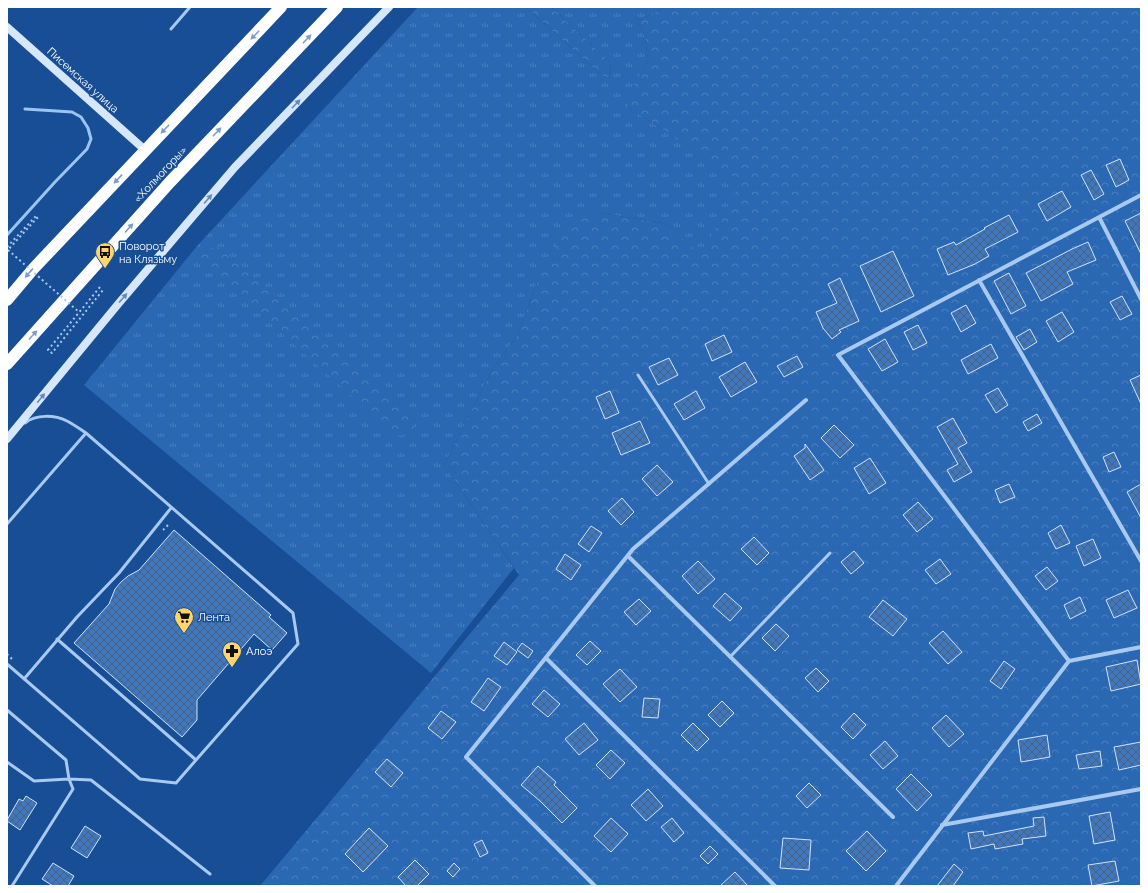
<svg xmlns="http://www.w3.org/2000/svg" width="1148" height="893" viewBox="0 0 1148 893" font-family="Raleway,sans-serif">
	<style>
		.grass { fill: url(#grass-tufts) }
		.forest { fill: url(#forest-crowns) }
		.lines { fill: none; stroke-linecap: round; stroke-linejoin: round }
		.stream { stroke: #9bc4f3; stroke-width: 3 }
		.building { fill: url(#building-cross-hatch); stroke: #d0e3fc }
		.path { stroke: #a9c9f1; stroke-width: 2; stroke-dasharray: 2 3; stroke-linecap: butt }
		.lane { stroke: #a9c9f1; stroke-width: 3 }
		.street { stroke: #a9c9f1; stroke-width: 4 }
		.secondary { stroke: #d7e7fb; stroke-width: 8 }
		.highway { stroke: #fff; stroke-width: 12 }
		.path-bridge { stroke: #a9c9f1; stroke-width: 2; stroke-dasharray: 2 3; stroke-linecap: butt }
		.oneway { fill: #7f9ec5 }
		.oneway2 { fill: #648bbe }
		.labels { text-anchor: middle; stroke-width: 3; stroke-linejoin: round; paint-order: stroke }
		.street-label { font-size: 11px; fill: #fff; stroke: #174e95 }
		.poi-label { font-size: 11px; fill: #fff; stroke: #174e95; text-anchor: start }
	</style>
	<defs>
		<pattern id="grass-tufts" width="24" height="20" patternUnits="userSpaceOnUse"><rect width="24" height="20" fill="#2b68b3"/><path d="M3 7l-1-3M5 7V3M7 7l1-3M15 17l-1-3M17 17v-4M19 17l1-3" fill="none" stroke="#4b7fbe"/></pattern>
		<pattern id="forest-crowns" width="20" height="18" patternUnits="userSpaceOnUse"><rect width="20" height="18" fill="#2b68b3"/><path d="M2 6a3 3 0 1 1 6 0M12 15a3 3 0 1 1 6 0" fill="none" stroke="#4b7fbe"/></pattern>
		<pattern id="building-cross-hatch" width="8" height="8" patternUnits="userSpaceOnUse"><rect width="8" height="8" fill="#4077bc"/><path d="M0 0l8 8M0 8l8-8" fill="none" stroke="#466284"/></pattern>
	</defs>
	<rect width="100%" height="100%" fill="#174e95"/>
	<!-- grass -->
	<path class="grass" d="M418 7H526L602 76 611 78 610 62 606 58 551 7H666L637 21 645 36 648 61 642 70 628 107 742 182 701 255 663 223 594 212 538 279 519 333 492 370 444 465 514 568 431 673 84 385 197 246Z"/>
	<!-- forest -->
	<path class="forest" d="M526 7H551L606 58 610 62 611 78 602 76Z
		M666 7H1141V886H260L519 575 444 465 492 370 519 333 538 279 565 227 594 212 663 223 701 254 741 182 628 107 630 92 642 70 648 61 645 36 637 21Z
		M219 247 413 415 414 429 406 435 396 436 198 258 205 249Z"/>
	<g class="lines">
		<!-- stream -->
		<path class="stream" d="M7 235 55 182 87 149 91 139 88 128 81 117 72 112 25 109"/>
	</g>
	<!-- building -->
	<path class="building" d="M1120 159 1129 180 1116 187 1106 165Z
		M1091 170 1104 194 1094 200 1081 175Z
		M1062 191 1071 207 1047 221 1038 204Z
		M1141 213V254L1125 221Z
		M1009 215 1018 232 985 249 989 256 975 264 948 275 937 249 954 242 956 245 985 229 984 228Z
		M1088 242 1096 260 1067 272 1073 284 1041 301 1026 273 1072 249Z
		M893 251 914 296 881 312 860 266Z
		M1009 273 1026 306 1011 314 994 281Z
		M840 278 859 321 839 330 841 332 832 339 823 328 816 312 837 303 828 284Z
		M1122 296 1132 314 1120 320 1110 302Z
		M966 305 976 323 961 332 951 313Z
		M1062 312 1074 332 1058 342 1046 321Z
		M918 325 927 343 913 350 904 332Z
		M1030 329 1037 342 1024 350 1016 337Z
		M724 335 732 352 712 361 705 344Z
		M885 339 898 362 882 371 868 349Z
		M991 344 998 358 968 374 961 360Z
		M797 356 803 367 784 377 777 366Z
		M669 358 678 375 658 385 649 367Z
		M745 362 757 382 731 397 719 377Z
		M1141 375V404L1130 380Z
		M998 388 1008 405 996 413 985 395Z
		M610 391 619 413 605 419 596 397Z
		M696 391 705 408 684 420 674 404Z
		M1037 414 1042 423 1028 431 1023 422Z
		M953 418 967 443 958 448 972 472 954 482 947 470 958 464 937 427Z
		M640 421 650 443 621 455 612 433Z
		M834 425 854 445 840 458 821 438Z
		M805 444 824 470 810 480 794 456 805 448Z
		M1114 452 1121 467 1109 472 1103 457Z
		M870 458 886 483 869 494 854 468Z
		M657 465 673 482 657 496 642 479Z
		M1009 484 1015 497 1000 503 995 490Z
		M1141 484V518L1127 492Z
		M622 498 634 512 621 525 608 511Z
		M918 502 933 519 917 532 903 515Z
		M1061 525 1070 543 1056 549 1048 533Z
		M591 526 602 533 589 552 578 544Z
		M174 530 271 615 269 617 287 633 272 650 254 634 197 700V720L182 737 74 643 109 604 115 589 121 582 128 576 139 570Z
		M754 537 769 553 757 565 741 549Z
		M1093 539 1101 558 1084 566 1076 546Z
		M854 551 864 563 851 574 841 562Z
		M565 554 581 565 571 580 556 569Z
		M940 559 951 574 936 584 925 570Z
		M698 561 715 579 698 594 682 576Z
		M1047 567 1058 581 1046 590 1035 576Z
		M1128 590 1137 608 1114 618 1106 600Z
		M725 593 742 608 730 621 713 606Z
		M1080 597 1086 611 1070 619 1064 605Z
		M639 599 651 611 636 625 624 612Z
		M883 600 907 619 893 636 869 617Z
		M776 624 789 636 775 651 762 638Z
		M943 631 962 652 948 664 929 643Z
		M590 641 601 651 587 665 576 655Z
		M504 642 517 652 507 665 494 656Z
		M522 643 533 651 528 658 517 650Z
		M1137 660 1141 684 1111 691 1106 667Z
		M1004 661 1015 669 1001 689 990 681Z
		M816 668 829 681 818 692 805 678Z
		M620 669 637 687 620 702 603 684Z
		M488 678 501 687 484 711 471 702Z
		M544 690 560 704 548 717 532 704Z
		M644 698 660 699 658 718 642 717Z
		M722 701 734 713 720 727 708 715Z
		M441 711 456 722 442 739 428 728Z
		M854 713 866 725 853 739 841 727Z
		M946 715 964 734 949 747 932 728Z
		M584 723 598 740 579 755 565 739Z
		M693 723 709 739 697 751 681 735Z
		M1047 735 1050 757 1021 762 1018 740Z
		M885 741 898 756 883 769 870 755Z
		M1141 742V765L1119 770 1114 747Z
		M611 750 625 763 610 779 596 765Z
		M1100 751 1102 766 1079 769 1076 755Z
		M387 759 403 773 391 787 375 772Z
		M538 766 556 782 554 785 577 808 562 823 540 801 521 785Z
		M911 774 932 795 917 811 896 789Z
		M809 783 821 795 807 808 796 796Z
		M648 789 663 806 646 821 631 805Z
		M26 796 37 803 20 830 7 821V820L19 799 23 801Z
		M1110 812 1115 840 1094 844 1089 816Z
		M1044 817 1046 836 1022 839 1023 844 995 849 994 844 971 849 968 833 983 831 984 836 1034 826 1033 818Z
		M611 818 628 834 611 852 594 836Z
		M672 818 684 833 674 842 661 827Z
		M85 826 101 836 87 858 71 848Z
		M369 828 388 846 363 872 345 854Z
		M867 831 886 851 866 871 846 851Z
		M783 838 811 840 809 870 780 868Z
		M482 840 488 853 480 857 474 844Z
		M710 846 718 854 708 864 700 856Z
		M415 860 429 874 417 886H406L398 877Z
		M1115 861 1119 881 1092 886 1088 865Z
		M53 863 74 876 68 886H53L42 879Z
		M454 863 460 869 453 877 447 871Z
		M954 864 963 872 953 886H937Z
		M735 872 748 886H720Z"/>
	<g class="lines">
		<!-- path -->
		<path class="path" d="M7 247 36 216 38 217 7 251
			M100 287 48 350 52 353 103 290
			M163 530 168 525
			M7 654 12 659"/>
		<!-- lane -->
		<path class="lane" d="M171 29 190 7
			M638 375 709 484
			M25 423C36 414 55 415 67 421 73 424 80 429 86 433L293 613 298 644 196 760
			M7 524 86 433
			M730 657 830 553
			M7 664 140 779 176 783 196 760 57 639
			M24 679 77 617 119 573 171 508
			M7 710 66 760 69 779 91 780 210 874
			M7 762 34 781 69 779 73 789 12 886"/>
		<!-- street -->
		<path class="street" d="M1099 217 1141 299
			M979 280 1141 561
			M628 556 893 817
			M546 658 775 886
			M1069 661 1141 647
			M942 825 1141 789
			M595 886 466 757 633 549 806 400
			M896 886 1069 661 838 355 1141 195"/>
		<!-- secondary -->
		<path class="secondary" d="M7 27 145 150
			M7 439 119 303 235 167 389 7"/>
		<!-- highway -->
		<path class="highway" d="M7 300 34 268 281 7
			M7 364 170 182 337 7"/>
		<!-- path-bridge -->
		<path class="path-bridge" d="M8 250 79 312"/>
	</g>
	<!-- one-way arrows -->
	<defs><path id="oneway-solid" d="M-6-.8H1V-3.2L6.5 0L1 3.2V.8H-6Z"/></defs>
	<g class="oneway">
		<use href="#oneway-solid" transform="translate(255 35) rotate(134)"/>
		<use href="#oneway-solid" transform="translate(307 39) rotate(-46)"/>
		<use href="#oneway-solid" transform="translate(165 129) rotate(134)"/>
		<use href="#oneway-solid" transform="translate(217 132) rotate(-46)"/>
		<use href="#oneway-solid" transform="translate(118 179) rotate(133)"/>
		<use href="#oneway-solid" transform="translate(129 228) rotate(-48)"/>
		<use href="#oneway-solid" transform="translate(29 273) rotate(130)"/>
		<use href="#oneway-solid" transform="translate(33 335) rotate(-48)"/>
	</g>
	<g class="oneway2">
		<use href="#oneway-solid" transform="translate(296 104) rotate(-46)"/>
		<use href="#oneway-solid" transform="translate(208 199) rotate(-49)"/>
		<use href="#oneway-solid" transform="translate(123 298) rotate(-49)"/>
		<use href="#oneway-solid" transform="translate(41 398) rotate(-51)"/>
	</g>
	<!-- icons -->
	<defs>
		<symbol id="bus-pin" viewBox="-11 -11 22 30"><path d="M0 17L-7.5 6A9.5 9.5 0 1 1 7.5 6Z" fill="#ffd468" stroke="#174e95"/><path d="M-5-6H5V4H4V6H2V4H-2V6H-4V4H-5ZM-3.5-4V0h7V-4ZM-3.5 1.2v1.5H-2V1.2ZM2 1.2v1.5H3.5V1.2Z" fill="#111"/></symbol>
		<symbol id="supermarket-pin" viewBox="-11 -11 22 30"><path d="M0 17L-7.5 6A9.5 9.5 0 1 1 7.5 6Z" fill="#ffd468" stroke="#174e95"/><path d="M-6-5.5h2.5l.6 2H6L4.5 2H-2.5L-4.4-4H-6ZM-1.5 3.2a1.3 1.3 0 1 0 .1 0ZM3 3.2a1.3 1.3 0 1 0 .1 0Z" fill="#111"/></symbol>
		<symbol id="pharmacy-pin" viewBox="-11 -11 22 30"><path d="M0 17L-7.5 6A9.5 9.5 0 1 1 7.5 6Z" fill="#ffd468" stroke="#174e95"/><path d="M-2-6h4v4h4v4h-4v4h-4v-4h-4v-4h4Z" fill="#111"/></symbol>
	</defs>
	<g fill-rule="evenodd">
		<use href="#bus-pin" x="94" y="241" width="22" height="30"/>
		<use href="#supermarket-pin" x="173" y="606" width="22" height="30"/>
		<use href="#pharmacy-pin" x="221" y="640" width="22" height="30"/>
	</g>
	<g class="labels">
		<!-- street labels -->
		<g class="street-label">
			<text transform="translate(83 80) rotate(42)" y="4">Писемская улица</text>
			<text transform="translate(160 174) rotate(-47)" y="4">«Холмогоры»</text>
		</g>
		<!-- poi labels -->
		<g class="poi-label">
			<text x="119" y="250">Поворот<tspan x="119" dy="13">на Клязьму</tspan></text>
			<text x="198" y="621">Лента</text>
			<text x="246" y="655">Алоэ</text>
		</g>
	</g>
	<!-- border -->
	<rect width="1148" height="893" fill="none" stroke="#ffffff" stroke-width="16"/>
</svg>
